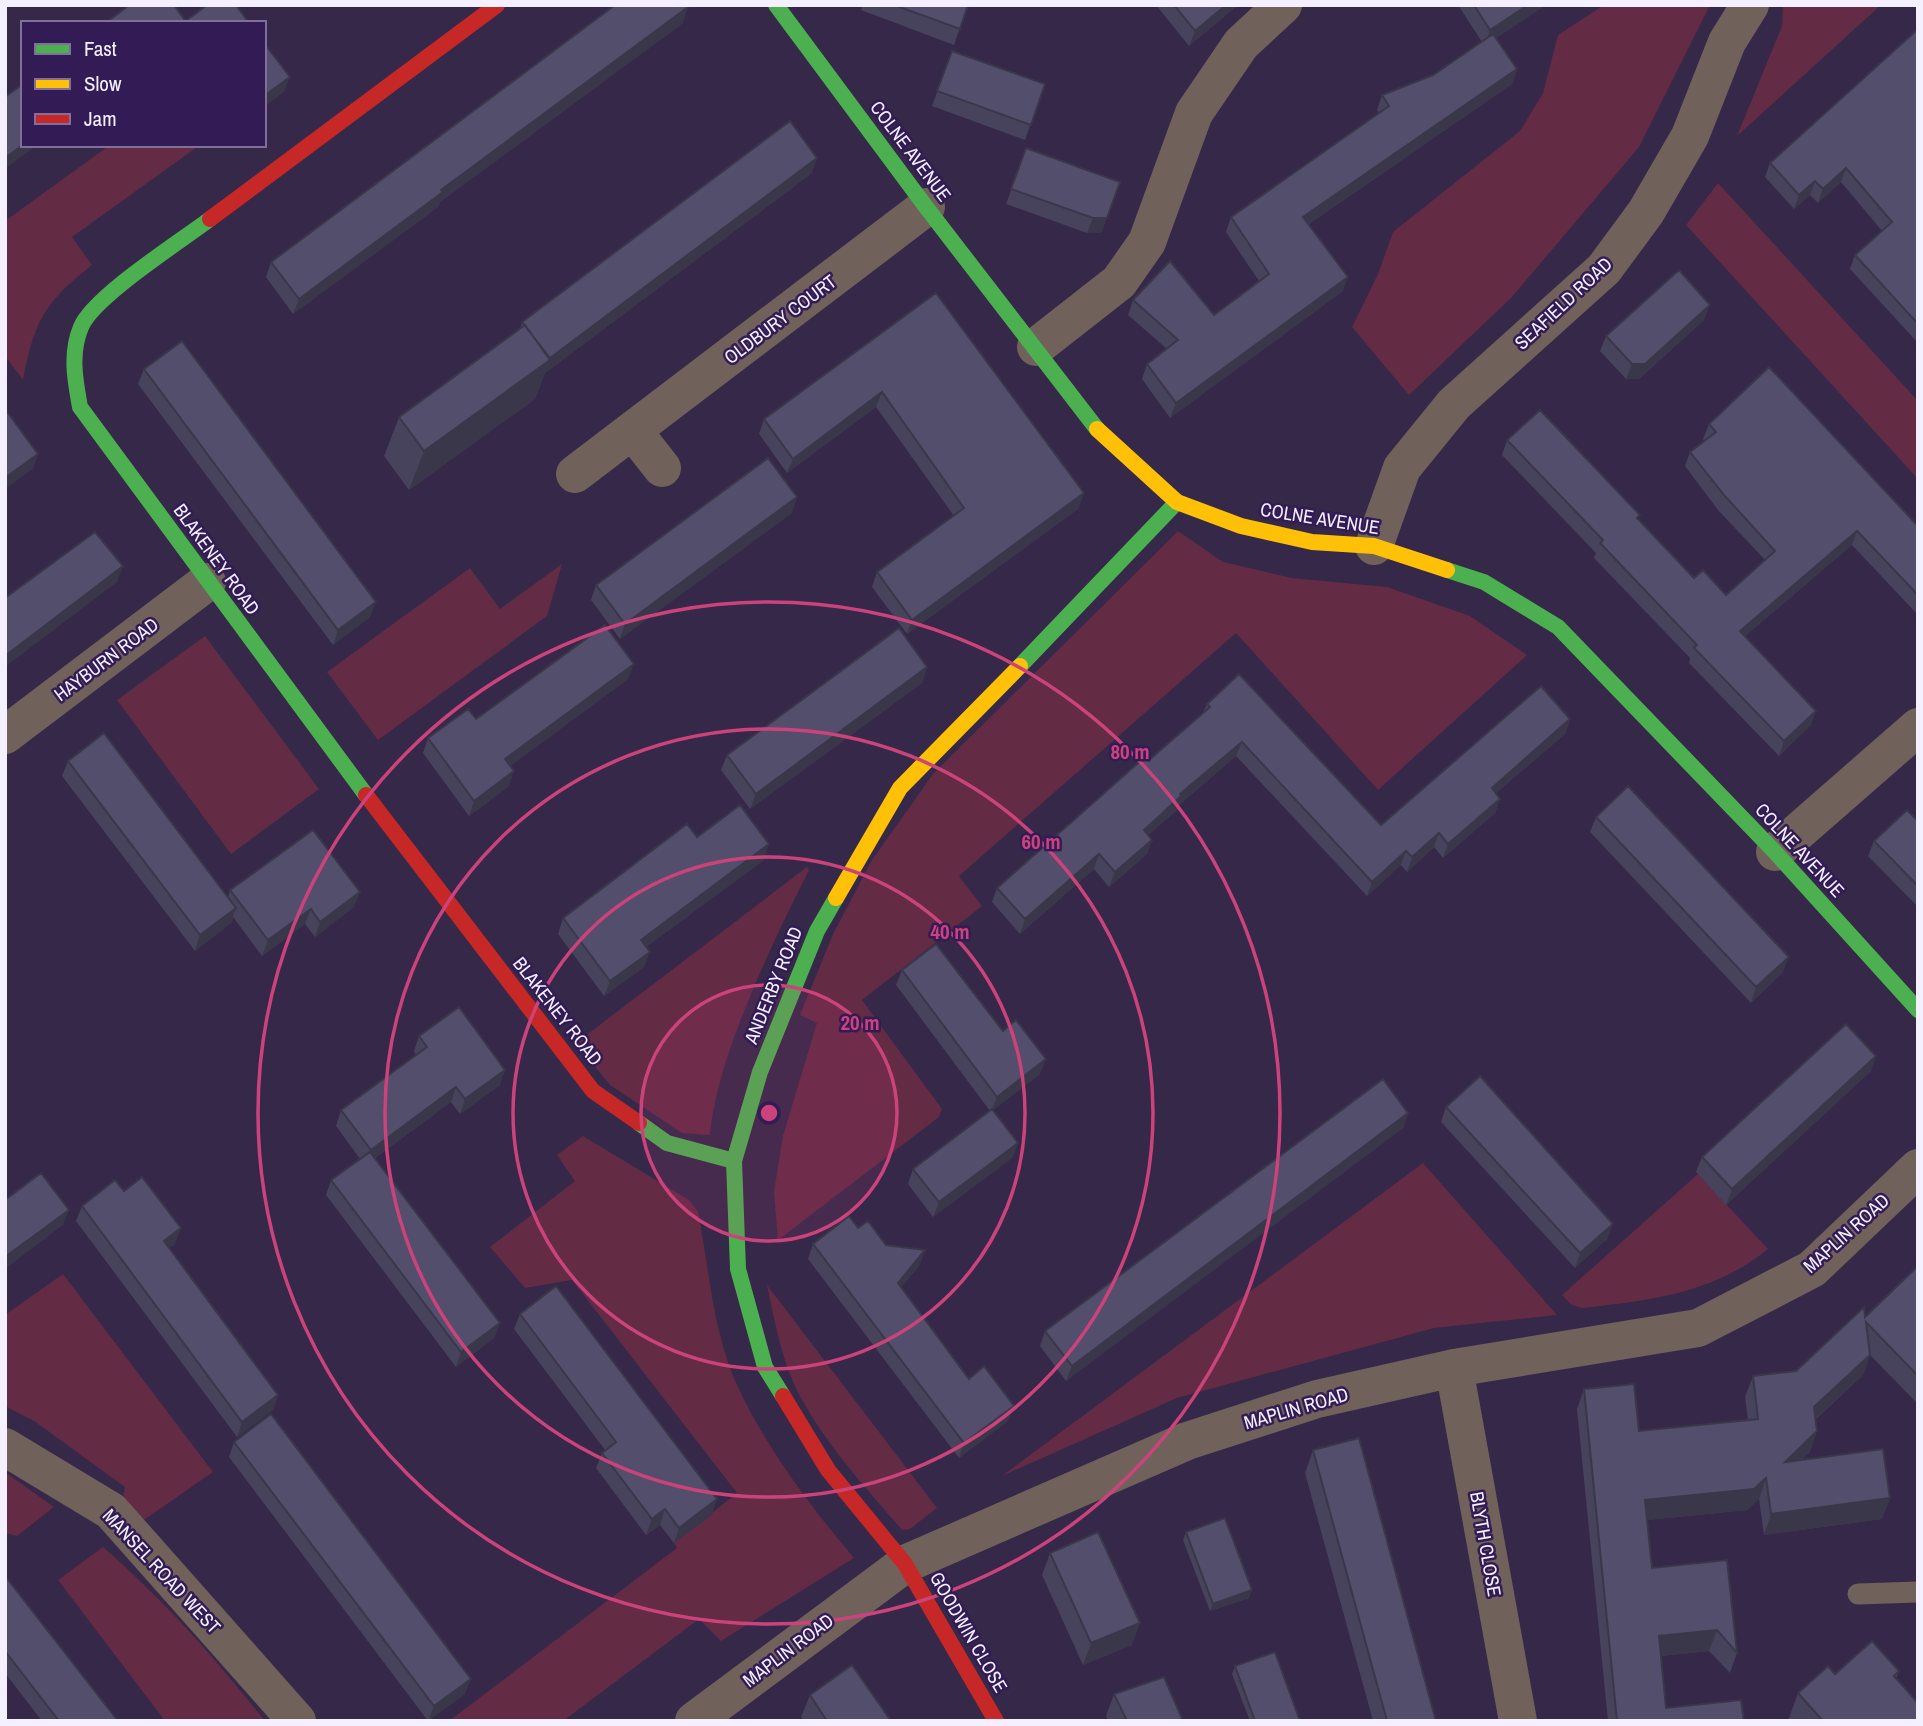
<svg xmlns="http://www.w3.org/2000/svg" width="1923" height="1726" viewBox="0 0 1923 1726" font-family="'Archivo Narrow',sans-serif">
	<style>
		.green { fill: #642b45 }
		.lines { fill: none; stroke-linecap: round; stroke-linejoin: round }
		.lane { stroke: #70615b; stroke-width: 21 }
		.street { stroke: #70615b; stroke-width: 38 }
		.fast { stroke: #4caf50; stroke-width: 16 }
		.slow { stroke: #ffc107; stroke-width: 16 }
		.jam { stroke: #c62828; stroke-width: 16 }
		.wall { fill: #47435c }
		.shaded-wall { fill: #3a374b }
		.building { fill: #534e6b; stroke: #3a374b; stroke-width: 2 }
		.ring { fill: none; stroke: #cc437c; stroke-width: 3.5 }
		.labels { text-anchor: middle; stroke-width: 5; stroke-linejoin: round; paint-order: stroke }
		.street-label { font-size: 19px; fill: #f4f0ff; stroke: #331b55 }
		.centre { fill: #cc437c; stroke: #331b55; stroke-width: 3.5 }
		.ring-label { font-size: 21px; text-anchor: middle; font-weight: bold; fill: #cc437c; stroke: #331b55; stroke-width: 5; stroke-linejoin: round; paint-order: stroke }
	</style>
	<rect width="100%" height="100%" fill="#352848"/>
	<!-- green -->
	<path class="green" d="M1604 5H1710L1639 147 1512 297 1409 395 1352 327 1378 274 1393 232 1520 131 1543 93 1558 35Z
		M1783 5H1881L1737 136 1782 26Z
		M110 145H200L72 237 92 265C44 303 35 320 23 380L5 356V221Z
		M1718 183 1918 401V479L1686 225Z
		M1178 531 1223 562 1292 578 1387 587 1470 616 1527 655 1378 790 1236 633 959 876 982 906 862 1000 942 1109 939 1117 778 1240 774 1192 783 1136 817 1023 800 1015 833 934 872 860 933 774Z
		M562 564 547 616 378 740 327 672 470 568 500 609Z
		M205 636 319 789 231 854 117 700Z
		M807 867 809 870C774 940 716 1058 710 1135L682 1133 610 1085 576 1043Z
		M583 1136 689 1200 698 1212C709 1268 713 1332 737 1385 765 1446 810 1506 854 1558L721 1641 699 1619 563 1721H449L677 1548 674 1543 737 1493 572 1280 525 1288 490 1247 575 1181 557 1155Z
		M1423 1163 1557 1315 1434 1328 1177 1398 1002 1476Z
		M1698 1174 1768 1249C1715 1293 1648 1301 1582 1308L1572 1305 1562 1295Z
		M63 1274 213 1472 141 1522 121 1508 125 1487 34 1421 5 1406V1315Z
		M767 1285 937 1508 910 1529 902 1530C866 1488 828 1447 801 1398 782 1363 775 1323 767 1285Z
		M5 1472 54 1507 17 1536 5 1533Z
		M103 1547C167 1603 212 1655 265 1721H165L58 1580Z"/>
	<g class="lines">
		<!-- lane -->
		<path class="lane" d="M1858 1594 1918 1592"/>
		<!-- street -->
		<path class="street" d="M1036 347 1119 282 1147 242 1194 113 1241 44 1283 5
			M633 431 662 468
			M575 474 926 207
			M1374 546 1402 468 1454 404 1604 269 1646 212 1690 136 1727 42 1750 5
			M5 735 207 582
			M1775 852 1918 727
			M1454 1368 1518 1721
			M5 1447 111 1511 297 1721
			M694 1721 905 1564 1187 1441 1317 1399 1454 1368 1698 1328 1812 1269 1918 1168"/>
		<!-- fast -->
		<path class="fast" d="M776 5 926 207 1097 429
			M210 219C181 241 93 297 81 327 70 353 75 380 80 407L366 795
			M1447 570 1484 582 1558 627 1775 852 1918 1010
			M1020 666 1177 502
			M639 1123 667 1143 734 1161
			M783 1396 765 1367 738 1269 734 1161 760 1072 817 931 836 898"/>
		<!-- slow -->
		<path class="slow" d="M1097 429 1177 502 1241 526 1312 542 1374 546 1447 570
			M836 898 900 788 1020 666"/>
		<!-- jam -->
		<path class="jam" d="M210 219 497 5
			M366 795 593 1091 639 1123
			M783 1396 828 1470 905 1564 996 1721"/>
	</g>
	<!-- wall -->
	<path class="wall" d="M863 5H968L954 45 861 10Z
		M1156 5H1238L1189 46Z
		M1458 5H1546L1496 38 1517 69 1512 84 1309 224 1343 291 1170 418 1142 379 1147 364 1167 349 1128 315 1133 300 1214 315 1259 281 1226 232 1231 217 1379 113 1377 110 1382 95 1433 75 1482 42Z
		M683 23 440 202 438 207 293 314 266 277 271 262Z
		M1918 29V343L1850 269 1855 255 1882 231 1841 182 1818 203 1810 195 1794 209 1765 177 1770 163Z
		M952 51 1045 84 1025 140 932 106Z
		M1026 148 1120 182 1101 233H1087L1006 204Z
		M812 173 545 373 535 399 409 490 384 456 399 417 520 329 522 322Z
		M936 293 1079 508 907 634 872 587 877 572 954 516 876 407 787 473 759 434 764 419Z
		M1704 320 1639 379H1626L1600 351 1606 336Z
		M144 369 370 617 333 645 138 384Z
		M1709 424 1918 526V615L1852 545 1745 636 1811 725 1779 756 1689 663 1690 658 1594 558 1596 553 1502 455 1507 440 1639 520 1694 578 1726 595 1765 560 1718 510 1685 466 1690 452 1705 441 1703 439Z
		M792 513 620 639 591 600 596 585Z
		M927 667 922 683 750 809 721 770 727 755Z
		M628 679 510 766 509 786 469 816 423 753 428 738 476 719Z
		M1207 704 1381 825 1570 719 1565 734 1496 793 1500 799 1495 813 1443 858 1434 847 1407 872 1401 865 1367 896 1236 756 1178 806 1176 811 1148 835 1152 840 1147 854 1109 887 1094 869 1020 934 992 902 997 888 1149 760 1203 713Z
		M68 761 228 897 230 890 354 907 315 937 305 924 262 956 233 917 231 923 195 951 62 776Z
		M1596 817 1783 972 1751 1003 1590 832Z
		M1918 821V907L1868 856 1874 841Z
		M697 837 764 860 646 947 644 967 604 996 558 934 563 918Z
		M902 970 1003 1031 1040 1074 993 1110 1018 1143 1012 1158 933 1217 908 1184 913 1169 990 1111 896 985Z
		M419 1036 500 1085 460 1114 451 1102 375 1158 500 1323 494 1338 456 1367 326 1195 331 1180 360 1159 336 1126 341 1110 416 1055 414 1051Z
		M1871 1071 1726 1205 1696 1172 1702 1157Z
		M1446 1107 1607 1239 1575 1268 1441 1122Z
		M1408 1113 1403 1128 1066 1381 1040 1346 1045 1331Z
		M124 1191 175 1244 169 1248 278 1395 273 1410 237 1437 76 1221 82 1206Z
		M858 1228 920 1265 901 1287 969 1379 1008 1421 959 1458 808 1259 813 1244Z
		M1918 1266V1404L1870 1355 1863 1375 1816 1419 1810 1452 1802 1459 1890 1498 1882 1519 1764 1535 1759 1499 1747 1510 1647 1520 1652 1568 1727 1560 1737 1653 1730 1673 1709 1651 1661 1656 1666 1708 1744 1721H1608L1577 1409 1584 1389 1639 1431 1748 1420 1745 1397 1753 1376 1796 1371 1865 1317Z
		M520 1314 712 1515 674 1543 660 1525 646 1535 596 1468 602 1453 605 1450 514 1329Z
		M234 1442 465 1694 428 1721 229 1457Z
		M1313 1450 1436 1721H1373L1305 1473Z
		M1186 1532 1249 1598 1210 1611 1183 1540Z
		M1050 1553 1132 1645 1083 1665 1042 1575Z
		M5 1576 118 1721H42L5 1673Z
		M1235 1666 1300 1721H1250L1232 1674Z
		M1899 1671 1896 1679 1918 1721H1788L1798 1693 1835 1674Z
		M1114 1694 1183 1721H1108L1106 1716Z
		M810 1695 891 1721H804L801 1717Z"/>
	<!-- shaded-wall -->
	<path class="shaded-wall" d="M1226 5H1238L1189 46 1195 31Z
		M1528 5H1546L1485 45 1490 30Z
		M688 7 683 23 440 202 438 207 293 314 299 299 441 190Z
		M1517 69 1512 84 1298 231 1303 217Z
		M290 77 284 92 264 107V96Z
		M23 145H37L5 169V158Z
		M817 158 812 173 545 373 535 399 409 490 424 451 549 360 550 358Z
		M1846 168 1841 182 1818 203 1823 189Z
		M1815 181 1810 195 1794 209 1799 195Z
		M1120 182 1101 233H1087L1093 218Z
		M1348 277 1343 291 1170 418 1176 403Z
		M1710 305 1704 320 1639 379H1626L1632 364Z
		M882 392 876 407 787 473 793 459Z
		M38 454 33 469 5 489V478Z
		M1084 493 1079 508 907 634 912 620Z
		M797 497 792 513 620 639 625 624Z
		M1857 531 1852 545 1734 645 1740 631Z
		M123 566 117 582 5 667V656Z
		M376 602 370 617 333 645 338 630Z
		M634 664 628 679 499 774 505 759Z
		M927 667 922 683 750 809 756 794Z
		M1816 711 1811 725 1779 756 1784 741Z
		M1570 719 1565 734 1486 802 1492 788Z
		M1242 742 1236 756 1178 806 1176 811 1138 844 1144 830 1180 794Z
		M514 771 509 786 469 816 474 801Z
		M1500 799 1495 813 1443 858 1448 844Z
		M1439 833 1434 847 1407 872 1412 857Z
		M1152 840 1147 854 1109 887 1115 872Z
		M769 844 764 860 635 955 641 940Z
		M1406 851 1401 865 1367 896 1372 882Z
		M1099 854 1094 869 1020 934 1025 919Z
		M360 892 354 907 315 937 320 922Z
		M236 908 231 923 195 951 200 935Z
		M311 909 305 924 262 956 268 940Z
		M650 952 644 967 604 996 610 981Z
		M1789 957 1783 972 1751 1003 1756 987Z
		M1876 1056 1871 1071 1726 1205 1732 1189Z
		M1046 1059 1040 1074 991 1112 997 1097Z
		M505 1070 500 1085 460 1114 465 1099Z
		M456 1087 451 1102 365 1165 371 1150Z
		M1408 1113 1403 1128 1066 1381 1072 1366Z
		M1018 1143 1012 1158 933 1217 939 1202Z
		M69 1210 63 1225 5 1269V1257Z
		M1613 1224 1607 1239 1575 1268 1580 1253Z
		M181 1228 175 1244 158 1256 164 1241Z
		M925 1250 920 1265 892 1298 898 1283Z
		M500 1323 494 1338 456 1367 461 1352Z
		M1870 1355 1863 1375 1806 1427 1814 1407Z
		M278 1395 273 1410 237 1437 242 1422Z
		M1014 1406 1008 1421 959 1458 964 1443Z
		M1817 1431 1810 1452 1777 1482 1785 1462Z
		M1766 1478 1759 1499 1747 1510 1638 1521 1645 1500Z
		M1890 1498 1882 1519 1764 1535 1771 1514Z
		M717 1499 712 1515 674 1543 679 1528Z
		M665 1509 660 1525 646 1535 652 1519Z
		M1252 1590 1249 1598 1210 1611 1213 1604Z
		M1140 1623 1132 1645 1083 1665 1091 1643Z
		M1717 1630 1709 1651 1651 1657 1659 1636Z
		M471 1679 465 1694 428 1721 434 1706Z"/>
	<!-- building -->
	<path class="building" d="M129 5H174L187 23H106Z
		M207 5H236L249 23H189L187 20Z
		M615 5H687L688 7 441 190 443 192 299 299 271 262Z
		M894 5H968L960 29Z
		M1174 5H1226L1195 31Z
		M1474 5H1528L1490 30Z
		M1918 29V324L1855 255 1892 222 1846 168 1823 189 1815 181 1799 195 1770 163Z
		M1493 34 1517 69 1303 217 1348 277 1176 403 1147 364 1178 340 1133 300 1170 261 1214 315 1269 274 1231 217 1389 106 1382 95 1433 75Z
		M264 43 290 77 264 96Z
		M952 51 1045 84 1031 125 937 91Z
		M23 84V145L5 158V97Z
		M790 121 817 158 550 358 522 322Z
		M1026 148 1120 182 1107 218H1093L1011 189Z
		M1679 270 1710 305 1645 364H1632L1606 336Z
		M936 293 1084 493 912 620 877 572 964 508 882 392 793 459 764 419Z
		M525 325 550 360 424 451 399 417Z
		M182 341 376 602 338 630 144 369Z
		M1769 367 1918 526V595L1857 531 1740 631 1816 711 1784 741 1694 648 1697 645 1600 543 1603 540 1507 440 1540 410 1640 515 1637 518 1694 578 1703 570 1726 595 1775 551 1724 495 1690 452 1716 432 1709 424Z
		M5 409 38 454 5 478Z
		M768 458 797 497 625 624 596 585Z
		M95 532 123 566 5 656V598Z
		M605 625 634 664 505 759 514 771 474 801 428 738 468 709 476 719Z
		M899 628 927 667 756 794 727 755Z
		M1239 674 1381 825 1541 686 1570 719 1492 788 1500 799 1448 844 1439 833 1412 857 1406 851 1372 882 1242 742 1180 794 1181 796 1144 830 1152 840 1115 872 1099 854 1025 919 997 888 1146 756 1149 760 1210 707 1207 704Z
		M104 733 236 908 200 935 68 761Z
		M1628 786 1789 957 1756 987 1596 817Z
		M740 805 769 844 641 940 650 952 610 981 563 918 687 824 697 837Z
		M1907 810 1918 821V886L1874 841Z
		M313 830 360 892 320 922 311 909 268 940 230 890Z
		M936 944 1003 1031 1016 1020 1046 1059 997 1097 902 970Z
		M459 1007 505 1070 465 1099 456 1087 371 1150 341 1110 427 1047 419 1036Z
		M1846 1024 1876 1056 1732 1189 1702 1157Z
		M1480 1076 1613 1224 1580 1253 1446 1107Z
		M1383 1079 1408 1113 1072 1366 1045 1331Z
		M992 1109 1018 1143 939 1202 913 1169Z
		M370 1152 500 1323 461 1352 331 1180Z
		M41 1173 69 1210 5 1257V1200Z
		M142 1177 181 1228 164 1241 278 1395 242 1422 82 1206 115 1180 124 1191Z
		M849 1216 858 1228 868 1221 886 1245 925 1250 898 1283 969 1379 984 1366 1014 1406 964 1443 813 1244Z
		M1918 1266V1376L1866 1322 1870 1355 1814 1407 1817 1431 1785 1462 1883 1449 1890 1498 1771 1514 1766 1478 1754 1489 1645 1500 1652 1568 1727 1560 1737 1653 1717 1630 1659 1636 1666 1708 1741 1700 1744 1721H1617L1584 1389 1634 1384 1639 1431 1758 1419 1753 1376 1796 1371 1864 1307 1865 1317Z
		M556 1286 717 1499 679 1528 665 1509 652 1519 602 1453 616 1442 520 1314Z
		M271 1414 471 1679 434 1706 234 1442Z
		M1359 1438 1436 1721H1387L1313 1450Z
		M1225 1518 1252 1590 1213 1604 1186 1532Z
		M1098 1532 1140 1623 1091 1643 1050 1553Z
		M5 1576 118 1721H59L5 1651Z
		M1872 1641 1899 1671 1894 1676 1918 1703V1719L1916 1721H1823L1798 1693 1828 1666 1835 1674Z
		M1275 1652 1300 1721H1255L1235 1666Z
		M852 1665 891 1721H827L810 1695Z
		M1164 1677 1183 1721H1127L1114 1694Z"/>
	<!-- distance rings -->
	<circle cx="769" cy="1113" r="128" fill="#cc437c" fill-opacity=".12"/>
	<g class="ring">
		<circle cx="769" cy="1113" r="128"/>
		<circle cx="769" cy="1113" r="256"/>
		<circle cx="769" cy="1113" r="384"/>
		<circle cx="769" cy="1113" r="511"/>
	</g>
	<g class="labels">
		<!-- street labels -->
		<g class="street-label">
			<text transform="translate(911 151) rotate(53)" y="7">COLNE AVENUE</text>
			<text transform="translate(1563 303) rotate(-43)" y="7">SEAFIELD ROAD</text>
			<text transform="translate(780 319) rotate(-37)" y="7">OLDBURY COURT</text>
			<text transform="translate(1320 518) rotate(9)" y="7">COLNE AVENUE</text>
			<text transform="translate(217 559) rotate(54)" y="7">BLAKENEY ROAD</text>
			<text transform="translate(106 659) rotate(-37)" y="7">HAYBURN ROAD</text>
			<text transform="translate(1800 850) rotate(47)" y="7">COLNE AVENUE</text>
			<text transform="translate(773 985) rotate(-68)" y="7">ANDERBY ROAD</text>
			<text transform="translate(558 1011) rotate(52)" y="7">BLAKENEY ROAD</text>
			<text transform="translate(1846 1233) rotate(-42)" y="7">MAPLIN ROAD</text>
			<text transform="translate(1296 1408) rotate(-16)" y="7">MAPLIN ROAD</text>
			<text transform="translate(1486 1544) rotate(80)" y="7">BLYTH CLOSE</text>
			<text transform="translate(162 1571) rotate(47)" y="7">MANSEL ROAD WEST</text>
			<text transform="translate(969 1632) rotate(60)" y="7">GOODWIN CLOSE</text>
			<text transform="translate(788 1650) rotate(-37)" y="7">MAPLIN ROAD</text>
		</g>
	</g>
	<circle cx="769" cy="1113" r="10" class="centre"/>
	<g class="ring-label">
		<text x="1130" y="759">80 m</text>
		<text x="1041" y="849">60 m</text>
		<text x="950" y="939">40 m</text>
		<text x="860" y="1030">20 m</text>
	</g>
	<!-- border -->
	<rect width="1923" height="1726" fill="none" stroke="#f4f0ff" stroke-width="14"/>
	<!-- legend -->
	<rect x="21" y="21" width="245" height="126" fill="#331b55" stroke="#807099" stroke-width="2"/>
	<rect x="35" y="44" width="35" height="10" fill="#4caf50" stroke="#807099" stroke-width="2"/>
	<text x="84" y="56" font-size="21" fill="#f4f0ff">Fast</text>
	<rect x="35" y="79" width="35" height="10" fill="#ffc107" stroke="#807099" stroke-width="2"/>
	<text x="84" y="91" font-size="21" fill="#f4f0ff">Slow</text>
	<rect x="35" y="114" width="35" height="10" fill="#c62828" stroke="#807099" stroke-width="2"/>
	<text x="84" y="126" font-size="21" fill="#f4f0ff">Jam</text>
</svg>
